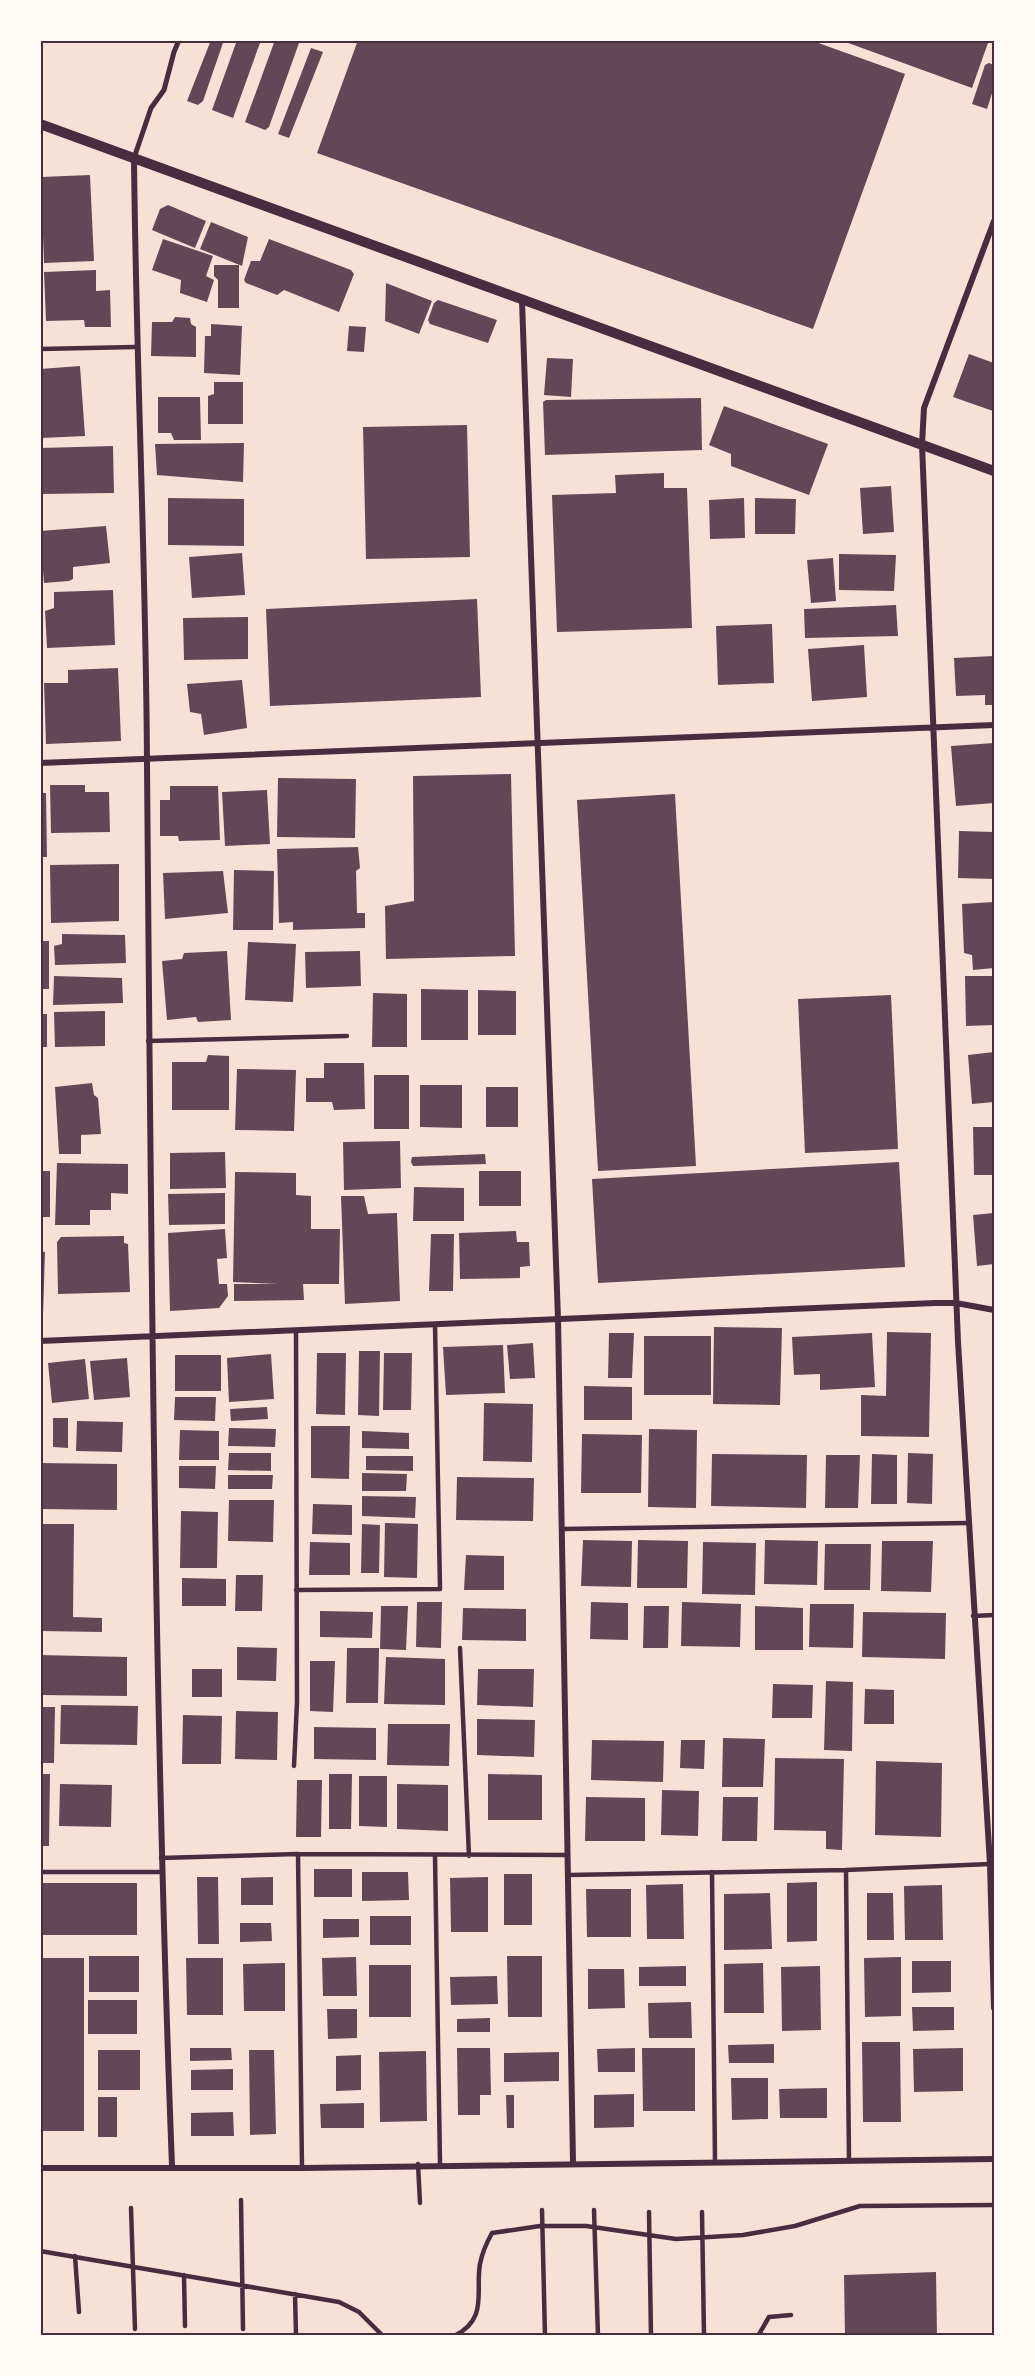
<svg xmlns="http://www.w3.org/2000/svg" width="1035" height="2376" viewBox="0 0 1035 2376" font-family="Manrope,sans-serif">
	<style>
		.building { fill: #644757 }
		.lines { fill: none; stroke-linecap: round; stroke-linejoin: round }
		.service { stroke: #4a2c40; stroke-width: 4.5 }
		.pedestrian { stroke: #4a2c40; stroke-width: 5 }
		.minor { stroke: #4a2c40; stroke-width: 6 }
		.tertiary { stroke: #4a2c40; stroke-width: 10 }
		.neatline { fill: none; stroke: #4a2c40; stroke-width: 2 }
	</style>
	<rect width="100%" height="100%" fill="#f7e1d7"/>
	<!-- building -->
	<path class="building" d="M211 40H224L203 101 198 105 187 101Z
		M237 40H261L233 118 212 110Z
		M275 40 299 43 269 127 265 130 245 122Z
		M358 40H810L905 74 813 329 317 153Z
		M840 40H989L972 88Z
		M311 48 323 52 289 138 278 134Z
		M989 63 994 65V87L987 109 972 104 985 65Z
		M90 175 94 261 44 263 41 177Z
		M168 205 206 221 195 248 152 230 160 209Z
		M211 222 248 237 242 266 200 249Z
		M163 239 213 256 206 276 214 280 207 302 180 293 181 280 152 270Z
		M269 239 351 270 354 274 339 312 284 290 277 295 246 283 244 280 251 261H260Z
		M214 265H239V308H218V280L214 276Z
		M96 270V291L110 290 111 327H85L84 320 46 321 44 272Z
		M386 283 432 301 419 334 385 321Z
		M438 300 497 320 488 343 430 324 428 320 434 303Z
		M175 317 190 318 191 324 196 327V357L151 356 152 322H172Z
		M211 324 242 326 240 375 204 373 205 336H211Z
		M349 326 366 327 364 352 347 351Z
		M969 354 994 363 993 411 953 397Z
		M547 358 573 359 571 397 544 395Z
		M80 366 85 436 41 438 40 369Z
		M214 382H243V424H208V396L214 394Z
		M158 397H200L201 440H174L171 433H158Z
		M701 398 702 450 545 455 543 402 546 400Z
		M724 406 828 444 809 495 731 466V454L709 445Z
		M467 425 470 557 366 559 363 427Z
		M244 443 243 482 157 475 155 444Z
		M113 446 114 493 41 494 40 448Z
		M664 473V488H687L692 628 557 632 552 495 616 493 615 475Z
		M891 486 894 532 863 534 860 488Z
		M168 498 244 499V546L168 545Z
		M744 498 745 538 710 539 709 500Z
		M755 498 796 499 795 534H755Z
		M106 526 110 563 73 567V579L69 581 44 583 40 531Z
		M242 553 245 595 192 598 189 557Z
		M839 554 896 555 894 591 839 590Z
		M833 558 836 601 811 603 807 560Z
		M113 590 115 645 47 648 45 611 54 608V592Z
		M477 599 481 697 270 706 266 609Z
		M896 605 898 636 805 638 804 609Z
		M248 617V659L184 660 183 618Z
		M772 624 774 683 718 685 716 626Z
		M864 645 867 697 812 701 808 649Z
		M994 656V705H985V695L956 696 954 658Z
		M118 668 121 741 46 744 44 683H68V670Z
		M242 680 247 728 204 735 201 714 190 712 187 684Z
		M994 743V803L956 806 951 746Z
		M511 774 515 956 386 959 385 906 414 901 413 776Z
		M278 778 356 779 355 838 277 837Z
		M50 785H85V792H109L110 832 51 833Z
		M170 786H218L220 840 179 841 178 836H160V800H170Z
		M267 790 270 844 225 846 222 792Z
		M40 793H46L47 857H40Z
		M675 794 696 1166 598 1171 577 800Z
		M959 831 994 832V879L958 878Z
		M358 847 360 868 356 871 357 913H365V928L293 930V922L279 923 277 849Z
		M119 864V921L51 923 50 865Z
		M234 870 274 871 273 930H233Z
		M223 871 228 913 165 919 163 873Z
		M994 902V968L973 970 972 955 964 953 962 904Z
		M62 934 125 935 126 963 55 965 54 946 62 944Z
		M40 941H49V989H40Z
		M248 942 296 944 293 1002 245 1000Z
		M227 951 231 1020 198 1022 196 1017 167 1020 162 961 182 959 184 953Z
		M360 951 361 986 306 988 305 952Z
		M54 976 122 978 123 1003 53 1005Z
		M965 976H994V1025L966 1026Z
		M421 989 468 990V1040H421Z
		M478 990 516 991V1035H478Z
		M373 993 407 994V1047H372Z
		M891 995 898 1149 805 1153 798 999Z
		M105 1011V1046L55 1047 54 1012Z
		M40 1014H47V1047H40Z
		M994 1052V1102L972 1104 968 1055Z
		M208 1055 229 1056V1110H172V1062H206Z
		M324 1063H364L365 1109 334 1110 332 1102H306V1078H324Z
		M237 1069 296 1070 294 1131 235 1130Z
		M374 1075H409V1129H374Z
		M92 1083 94 1095 98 1098 101 1134 81 1135V1154H59L55 1087Z
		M420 1085H462V1128L420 1127Z
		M486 1087H518V1127H486Z
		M973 1127H994V1175H974Z
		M400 1141 401 1188 344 1190 343 1142Z
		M225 1152 226 1188 170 1189V1153Z
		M485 1154 486 1164 413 1166 411 1162 412 1157Z
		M899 1162 905 1267 598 1283 592 1179Z
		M57 1163 128 1164V1194L111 1193V1210H90V1225H55Z
		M40 1171H50V1217H40Z
		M479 1171H521V1206H479Z
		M235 1172 296 1173V1195L311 1196V1229H340L339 1284H303L304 1300 234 1301V1284H279L233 1282Z
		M414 1187 464 1188V1221H413Z
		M225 1193V1224L169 1225 168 1194Z
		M341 1196H364L368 1214 397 1213 400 1301 345 1304Z
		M994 1213V1264L977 1266 973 1215Z
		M225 1229 227 1258 217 1259 219 1284H227L228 1296 219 1308 170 1311 168 1233Z
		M516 1231 517 1242H529L530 1266 520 1267V1278L460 1279 459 1233Z
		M431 1234H454L453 1291H429Z
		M124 1236V1243L128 1244 130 1292 58 1294 57 1242 61 1237Z
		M40 1251 45 1252 43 1315H40Z
		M714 1327 782 1328 780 1405 713 1404Z
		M887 1332 931 1333 929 1437 861 1436V1395L886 1396Z
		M609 1333H634L632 1378H608Z
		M872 1333 875 1387 820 1390V1374L794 1375 792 1337Z
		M644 1336H711V1395H644Z
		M533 1343 535 1378 510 1379 507 1345Z
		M503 1345 505 1393 446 1395 443 1347Z
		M359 1351H380L379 1416 358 1415Z
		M317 1353H346L345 1415 316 1414Z
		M384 1353H412L411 1410H383Z
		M271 1354 274 1399 229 1402 227 1358Z
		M175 1355H221V1391H175Z
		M127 1358 130 1397 94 1400 90 1361Z
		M85 1359 89 1399 52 1403 48 1363Z
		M584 1386 632 1387V1420H584Z
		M175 1397H216L215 1421 174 1420Z
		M484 1403 533 1404 532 1462 483 1461Z
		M267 1407 268 1419 231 1421 230 1409Z
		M53 1418H68V1448L53 1447Z
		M77 1421 123 1422 122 1452 76 1451Z
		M311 1426H350L349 1479 311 1478Z
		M229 1428 276 1429 275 1447 228 1446Z
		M649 1429 697 1430 696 1508 648 1507Z
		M180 1430 219 1431V1460H179Z
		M362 1431 409 1433V1449L362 1448Z
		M582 1434 642 1435 641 1493H581Z
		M229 1453H271V1471L228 1470Z
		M908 1453 933 1454 932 1504 907 1503Z
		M712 1454 807 1455 806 1508 711 1506Z
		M872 1454 897 1455V1504H871Z
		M826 1455H860L858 1508H825Z
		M366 1456H413V1471L366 1470Z
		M40 1463 117 1464V1510L40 1509Z
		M179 1466H216L215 1489 179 1488Z
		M362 1473 407 1474 406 1491H362Z
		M228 1475H273L272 1489H228Z
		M457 1477 534 1478 533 1521 456 1520Z
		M362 1496 416 1497 415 1518 362 1516Z
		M229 1500H274L273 1542 228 1541Z
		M313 1504 352 1505V1535L312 1534Z
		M181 1511 218 1512 217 1568H180Z
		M385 1523 418 1524 417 1578 384 1577Z
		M40 1524H74L73 1617 102 1618V1632L40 1631Z
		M362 1524 380 1525 379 1573H361Z
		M583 1540 632 1541 631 1587 581 1586Z
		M638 1540 688 1541 687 1588H637Z
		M765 1540 818 1541 817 1585 764 1584Z
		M882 1541H933L931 1592 881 1591Z
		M310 1542 350 1543V1575H309Z
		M703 1542 756 1543 755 1595 702 1594Z
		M825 1544H871L870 1590H824Z
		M466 1555 504 1556V1590H464Z
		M236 1575H263L262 1611H235Z
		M182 1578 226 1579V1606H182Z
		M417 1602H442L441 1648 416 1647Z
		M591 1602 628 1603V1640L590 1639Z
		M682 1602 741 1604 740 1647 681 1646Z
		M810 1604H854L853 1648 809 1647Z
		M381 1606H408L406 1650 380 1649Z
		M644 1606H669L668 1648H643Z
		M755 1606 803 1608V1650H755Z
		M463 1608 526 1609V1641L462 1640Z
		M320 1611 373 1612 372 1638 320 1637Z
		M863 1612 946 1613 945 1659 862 1657Z
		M237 1647 277 1648 276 1681 237 1680Z
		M347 1648H379L378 1703H346Z
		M40 1655 127 1657V1696L40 1695Z
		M386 1657 445 1659V1705L384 1704Z
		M310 1661H335L333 1712 310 1711Z
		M192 1669H222V1697H192Z
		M478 1669H534L533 1707 477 1705Z
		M826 1681 853 1682 852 1751 824 1750Z
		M773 1684 813 1685 812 1718H772Z
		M865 1689 894 1690V1724H864Z
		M61 1705 138 1706 137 1745 60 1744Z
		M40 1707H55L54 1763H40Z
		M236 1711 278 1712 277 1760 235 1759Z
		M183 1715 222 1716 221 1764H182Z
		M477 1719 535 1720 534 1757 477 1755Z
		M388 1724H450L449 1766 387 1765Z
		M314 1727 376 1728V1760L314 1759Z
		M723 1738 765 1739 763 1787H722Z
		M592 1740 664 1741 663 1782 591 1780Z
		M681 1740H705L704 1769 680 1768Z
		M775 1758 844 1759 842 1850 826 1849V1831L774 1830Z
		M876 1761 942 1763 941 1837 875 1835Z
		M40 1774H50L49 1846H40Z
		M329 1774H352L351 1829H329Z
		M488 1774 542 1775V1820H488Z
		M359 1776H387V1827L359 1826Z
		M297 1780H322L321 1837H296Z
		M60 1784 112 1785 111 1827 59 1826Z
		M397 1784 448 1785V1831L397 1829Z
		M662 1790 699 1791 698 1836 661 1835Z
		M586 1797 645 1798V1841H585Z
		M723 1797H758L757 1841H722Z
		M314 1869H352V1897H314Z
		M362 1872H408L409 1900 362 1901Z
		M504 1874H532V1925H504Z
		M197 1877H218L219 1944H198Z
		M273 1877V1905H241V1878Z
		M488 1877V1932H451L450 1878Z
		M817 1882V1941L787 1942V1883Z
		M40 1883H137V1935H40Z
		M683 1884 684 1939H647L646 1885Z
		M942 1885 943 1940H905L904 1886Z
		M586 1889H631V1937H587Z
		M770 1893 772 1949 724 1950V1894Z
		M867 1893H893L894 1940H867Z
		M370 1916H411V1945H370Z
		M323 1919H359V1937L323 1938Z
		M240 1923H271L272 1941 240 1942Z
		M89 1956H139V1992H89Z
		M507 1956H542V2017H508Z
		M356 1957 357 1996H323L322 1958Z
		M901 1957V2016L865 2017 864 1958Z
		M40 1958H84V2131H40Z
		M186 1958H223V2015H187Z
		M912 1961H951V1992L912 1993Z
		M285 1963V2011H244L243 1964Z
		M763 1963 764 2013H724V1964Z
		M369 1965H411V2017H369Z
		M686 1966V1986H639V1967Z
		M820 1966 821 2030 782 2031 781 1967Z
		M588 1969H624L625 2008 588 2009Z
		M497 1976 498 2004 451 2005 450 1977Z
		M88 2000H137V2034H88Z
		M691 2002 692 2038H649L648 2003Z
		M912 2007H954V2030L913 2031Z
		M327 2009H357V2038L328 2039Z
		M490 2018V2032H457V2019Z
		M862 2042H900L901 2122H863Z
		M774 2044V2063H729L728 2045Z
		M190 2048H231L232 2060 190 2061Z
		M457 2048H490L491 2095H480V2115H458Z
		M635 2048V2072H598L597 2049Z
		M642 2048H695V2111H643Z
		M963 2048V2091L914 2092 913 2049Z
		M98 2050H140V2090H98Z
		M249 2050H274L276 2134 250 2135Z
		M426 2051 427 2121 380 2122 379 2052Z
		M559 2052V2081L504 2082V2053Z
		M361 2055V2090L336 2091V2056Z
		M233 2069V2090H191V2070Z
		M731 2078H768V2119L732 2120Z
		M827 2088V2118H780L779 2089Z
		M634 2094V2127L594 2128V2095Z
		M506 2095H514V2128H507Z
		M98 2097H117V2137H98Z
		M364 2103V2128H321L320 2104Z
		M233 2112 234 2136H191V2113Z
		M936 2272 937 2336H845L844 2275Z"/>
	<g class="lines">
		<!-- service -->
		<path class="service" d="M40 349 135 347
			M148 1041 347 1036
			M562 1529 967 1523
			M296 1590 440 1589 435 1324
			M973 1616 994 1615
			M460 1648 469 1856
			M294 1766 297 1702 296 1330
			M298 1854 302 2168
			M435 1856 440 2164
			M161 1858 298 1854 568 1855
			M846 1870 849 2159
			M40 1872H161
			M712 1872 715 2161
			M568 1875 846 1870 990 1864
			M418 2164 420 2203
			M241 2200 243 2329
			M131 2208 135 2329
			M542 2210 545 2336
			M594 2210 598 2336
			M649 2212 651 2336
			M702 2212 704 2336
			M40 2251 339 2302 359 2312 383 2336
			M75 2256 79 2312
			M184 2275 185 2326
			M295 2294 296 2336
			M454 2336C489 2319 475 2291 480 2264 482 2253 487 2242 492 2233L540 2226H586L676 2239 743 2235 795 2226 860 2206 994 2205
			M758 2336 769 2317 791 2315"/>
		<!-- pedestrian -->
		<path class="pedestrian" d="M134 158 151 108 164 90 174 52 179 40"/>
		<!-- minor -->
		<path class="minor" d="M134 159C136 361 146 562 147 764 151 1232 154 1699 172 2166
			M994 221 924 408 922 444 958 1342 990 1864 994 2008
			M522 301 558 1319 573 2162
			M40 763 994 725
			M40 1341 935 1303H956L994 1310
			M40 2168H302L994 2159"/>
		<!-- tertiary -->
		<path class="tertiary" d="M40 124 994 471"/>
	</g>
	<!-- border -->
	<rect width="1035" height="2376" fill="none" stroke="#fffaf5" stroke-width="84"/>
	<rect x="42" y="42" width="951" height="2292" class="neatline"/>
</svg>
